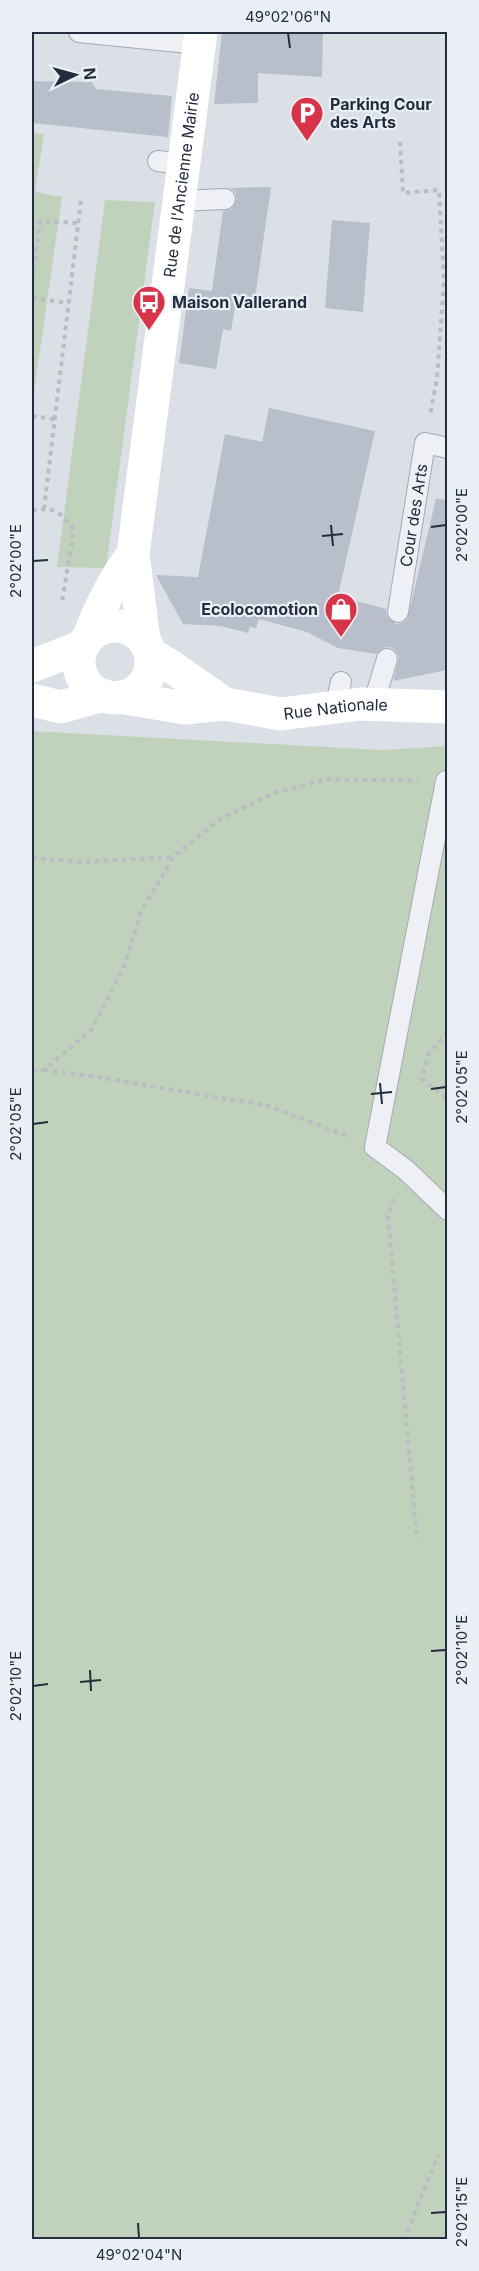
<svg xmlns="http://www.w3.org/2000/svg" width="479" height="2271" viewBox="0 0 479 2271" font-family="Inter,sans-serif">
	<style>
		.green { fill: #c1d2bc }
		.building { fill: #b8beca }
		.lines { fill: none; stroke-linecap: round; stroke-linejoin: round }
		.lane-casing { stroke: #a4aab4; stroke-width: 22 }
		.path { stroke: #b9bdc5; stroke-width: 4; stroke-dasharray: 4.5 4.5; stroke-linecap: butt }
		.lane { stroke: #eef0f5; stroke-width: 20 }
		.secondary { stroke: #fff; stroke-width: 33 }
		.ticks { fill: none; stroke: #242d3e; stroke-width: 2 }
		.labels { text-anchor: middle; stroke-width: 4.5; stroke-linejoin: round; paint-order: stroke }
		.poi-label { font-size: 16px; font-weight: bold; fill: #242d3e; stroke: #eaeef5; text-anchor: start }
		.street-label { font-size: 16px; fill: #242d3e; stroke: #eaeef5 }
		.neatline { fill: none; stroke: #242d3e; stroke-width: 2 }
		.ticks-label { font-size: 15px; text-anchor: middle; fill: #242d3e }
	</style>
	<rect width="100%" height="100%" fill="#dbe0e7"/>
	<!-- green -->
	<path class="green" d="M32 133 44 134 35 192 62 197 32 406Z
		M105 200 155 202 106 568 57 567Z
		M32 731 383 750 447 746V2239H32Z"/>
	<!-- building -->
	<path class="building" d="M222 32H323L322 77 258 73V103L214 104Z
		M32 81 92 82 96 89 172 96 168 137 32 123Z
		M271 187 255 298 237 295 231 331 223 329 216 369 179 363 189 288 212 291 223 211 232 209 237 199 235 192 230 188Z
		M332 220 370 223 363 312 325 308Z
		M269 408 375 431 338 596 386 609 387 617 396 624 402 623 407 620 436 499 447 500V670L393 681 399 657 395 650 390 647 384 648 376 654 338 648 307 632 259 619 256 628 250 627 248 633 221 626 183 624 156 575 198 577 225 434 262 442Z"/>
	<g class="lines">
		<defs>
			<g id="lane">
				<path d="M79 32 199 44"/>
				<path d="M158 161 183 164"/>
				<path d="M179 201 225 199"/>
				<path id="s1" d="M398 612 425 443 448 448"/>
				<path d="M373 705 387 659"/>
				<path d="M335 707 341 682"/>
				<path d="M446 781 375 1147 406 1170 448 1210"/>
			</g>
		</defs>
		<!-- lane casing -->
		<use href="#lane" class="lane-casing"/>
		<!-- path -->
		<path class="path" d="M400 142 403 193 439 190 444 281 437 378 430 415
			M32 287 40 221 78 223
			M32 298 68 303
			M32 416 54 419
			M44 509 81 200
			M32 510C55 507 61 512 74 530L62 602
			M32 858 83 862 172 857
			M448 1032 428 1055 422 1079 448 1099
			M44 1070 97 1077 269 1106 349 1137
			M32 1071 44 1070 91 1030 125 964 141 912 173 857 220 819 274 793 327 779 418 781
			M394 1199 388 1216 417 1540
			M404 2240 438 2155"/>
		<!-- lane -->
		<use href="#lane" class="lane"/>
		<!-- secondary -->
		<g class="secondary">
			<circle cx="115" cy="662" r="36"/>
			<path d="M89 637C100 606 114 580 133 554"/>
			<path id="s2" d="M144 640 133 554 201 32"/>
			<path d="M151 654 169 665 225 704"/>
			<path d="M32 666 83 646"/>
			<path id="s3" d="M120 697 184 708 225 704 281 714 361 704 448 707"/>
			<path d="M32 700 61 707 103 695"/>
		</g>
	</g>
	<!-- ticks -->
	<path class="ticks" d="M288 33 290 48M331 525 333 546M431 527 446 525M322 536 343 534M33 561 48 560M380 1083 382 1104M431 1089 446 1087M371 1094 392 1092M33 1124 48 1122M431 1651 446 1650M90 1670 91 1691M80 1682 101 1680M33 1686 48 1684M431 2213 446 2212M138 2223 139 2238"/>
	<!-- icons -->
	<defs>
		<symbol id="parking-pin" viewBox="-11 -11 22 30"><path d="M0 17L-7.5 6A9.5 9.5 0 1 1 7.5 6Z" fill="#d83449" stroke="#eaeef5"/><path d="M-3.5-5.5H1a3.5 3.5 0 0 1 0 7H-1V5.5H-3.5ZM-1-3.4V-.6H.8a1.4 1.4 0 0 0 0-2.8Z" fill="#fff"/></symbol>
		<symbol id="bus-pin" viewBox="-11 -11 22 30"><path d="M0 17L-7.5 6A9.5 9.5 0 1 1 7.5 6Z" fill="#d83449" stroke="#eaeef5"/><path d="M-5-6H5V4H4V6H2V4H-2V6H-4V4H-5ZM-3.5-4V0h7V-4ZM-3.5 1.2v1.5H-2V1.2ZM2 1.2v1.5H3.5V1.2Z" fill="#fff"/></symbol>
		<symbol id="shop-pin" viewBox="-11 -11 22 30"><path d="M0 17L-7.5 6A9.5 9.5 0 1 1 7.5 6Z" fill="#d83449" stroke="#eaeef5"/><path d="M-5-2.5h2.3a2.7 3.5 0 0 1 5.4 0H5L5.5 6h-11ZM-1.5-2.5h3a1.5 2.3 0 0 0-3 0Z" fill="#fff"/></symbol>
	</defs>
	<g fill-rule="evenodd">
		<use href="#parking-pin" x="288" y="94" width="38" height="52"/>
		<use href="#bus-pin" x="130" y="283" width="38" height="52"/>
		<use href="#shop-pin" x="322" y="590" width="38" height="52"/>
	</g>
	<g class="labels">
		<!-- poi labels -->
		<g class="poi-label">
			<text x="330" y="110">Parking Cour<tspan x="330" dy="18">des Arts</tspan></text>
			<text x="172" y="308">Maison Vallerand</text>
			<text x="318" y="615" text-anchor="end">Ecolocomotion</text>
		</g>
		<!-- street labels -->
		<g class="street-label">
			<text dy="6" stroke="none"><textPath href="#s2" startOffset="459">Rue de l'Ancienne Mairie</textPath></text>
			<text dy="6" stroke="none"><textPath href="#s1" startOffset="98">Cour des Arts</textPath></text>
			<text dy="6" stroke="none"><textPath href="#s3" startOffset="218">Rue Nationale</textPath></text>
		</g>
	</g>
	<!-- border -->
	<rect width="479" height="2271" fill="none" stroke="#eaeef5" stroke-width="66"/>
	<!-- north arrow -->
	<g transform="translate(75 75) rotate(85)" stroke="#eaeef5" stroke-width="4.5" paint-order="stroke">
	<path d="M0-4.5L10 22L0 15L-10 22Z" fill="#242d3e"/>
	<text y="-9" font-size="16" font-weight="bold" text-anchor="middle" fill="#242d3e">N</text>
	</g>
	<rect x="33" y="33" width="413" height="2205" class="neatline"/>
	<g class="ticks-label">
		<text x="288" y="22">49°02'06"N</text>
		<text transform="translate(462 525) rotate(-90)" y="5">2°02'00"E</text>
		<text transform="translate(16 561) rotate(-90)" y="5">2°02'00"E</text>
		<text transform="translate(462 1087) rotate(-90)" y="5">2°02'05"E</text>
		<text transform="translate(16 1124) rotate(-90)" y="5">2°02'05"E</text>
		<text transform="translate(462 1650) rotate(-90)" y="5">2°02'10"E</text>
		<text transform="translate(16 1686) rotate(-90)" y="5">2°02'10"E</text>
		<text transform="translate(462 2212) rotate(-90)" y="5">2°02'15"E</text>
		<text x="139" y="2260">49°02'04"N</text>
	</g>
</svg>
